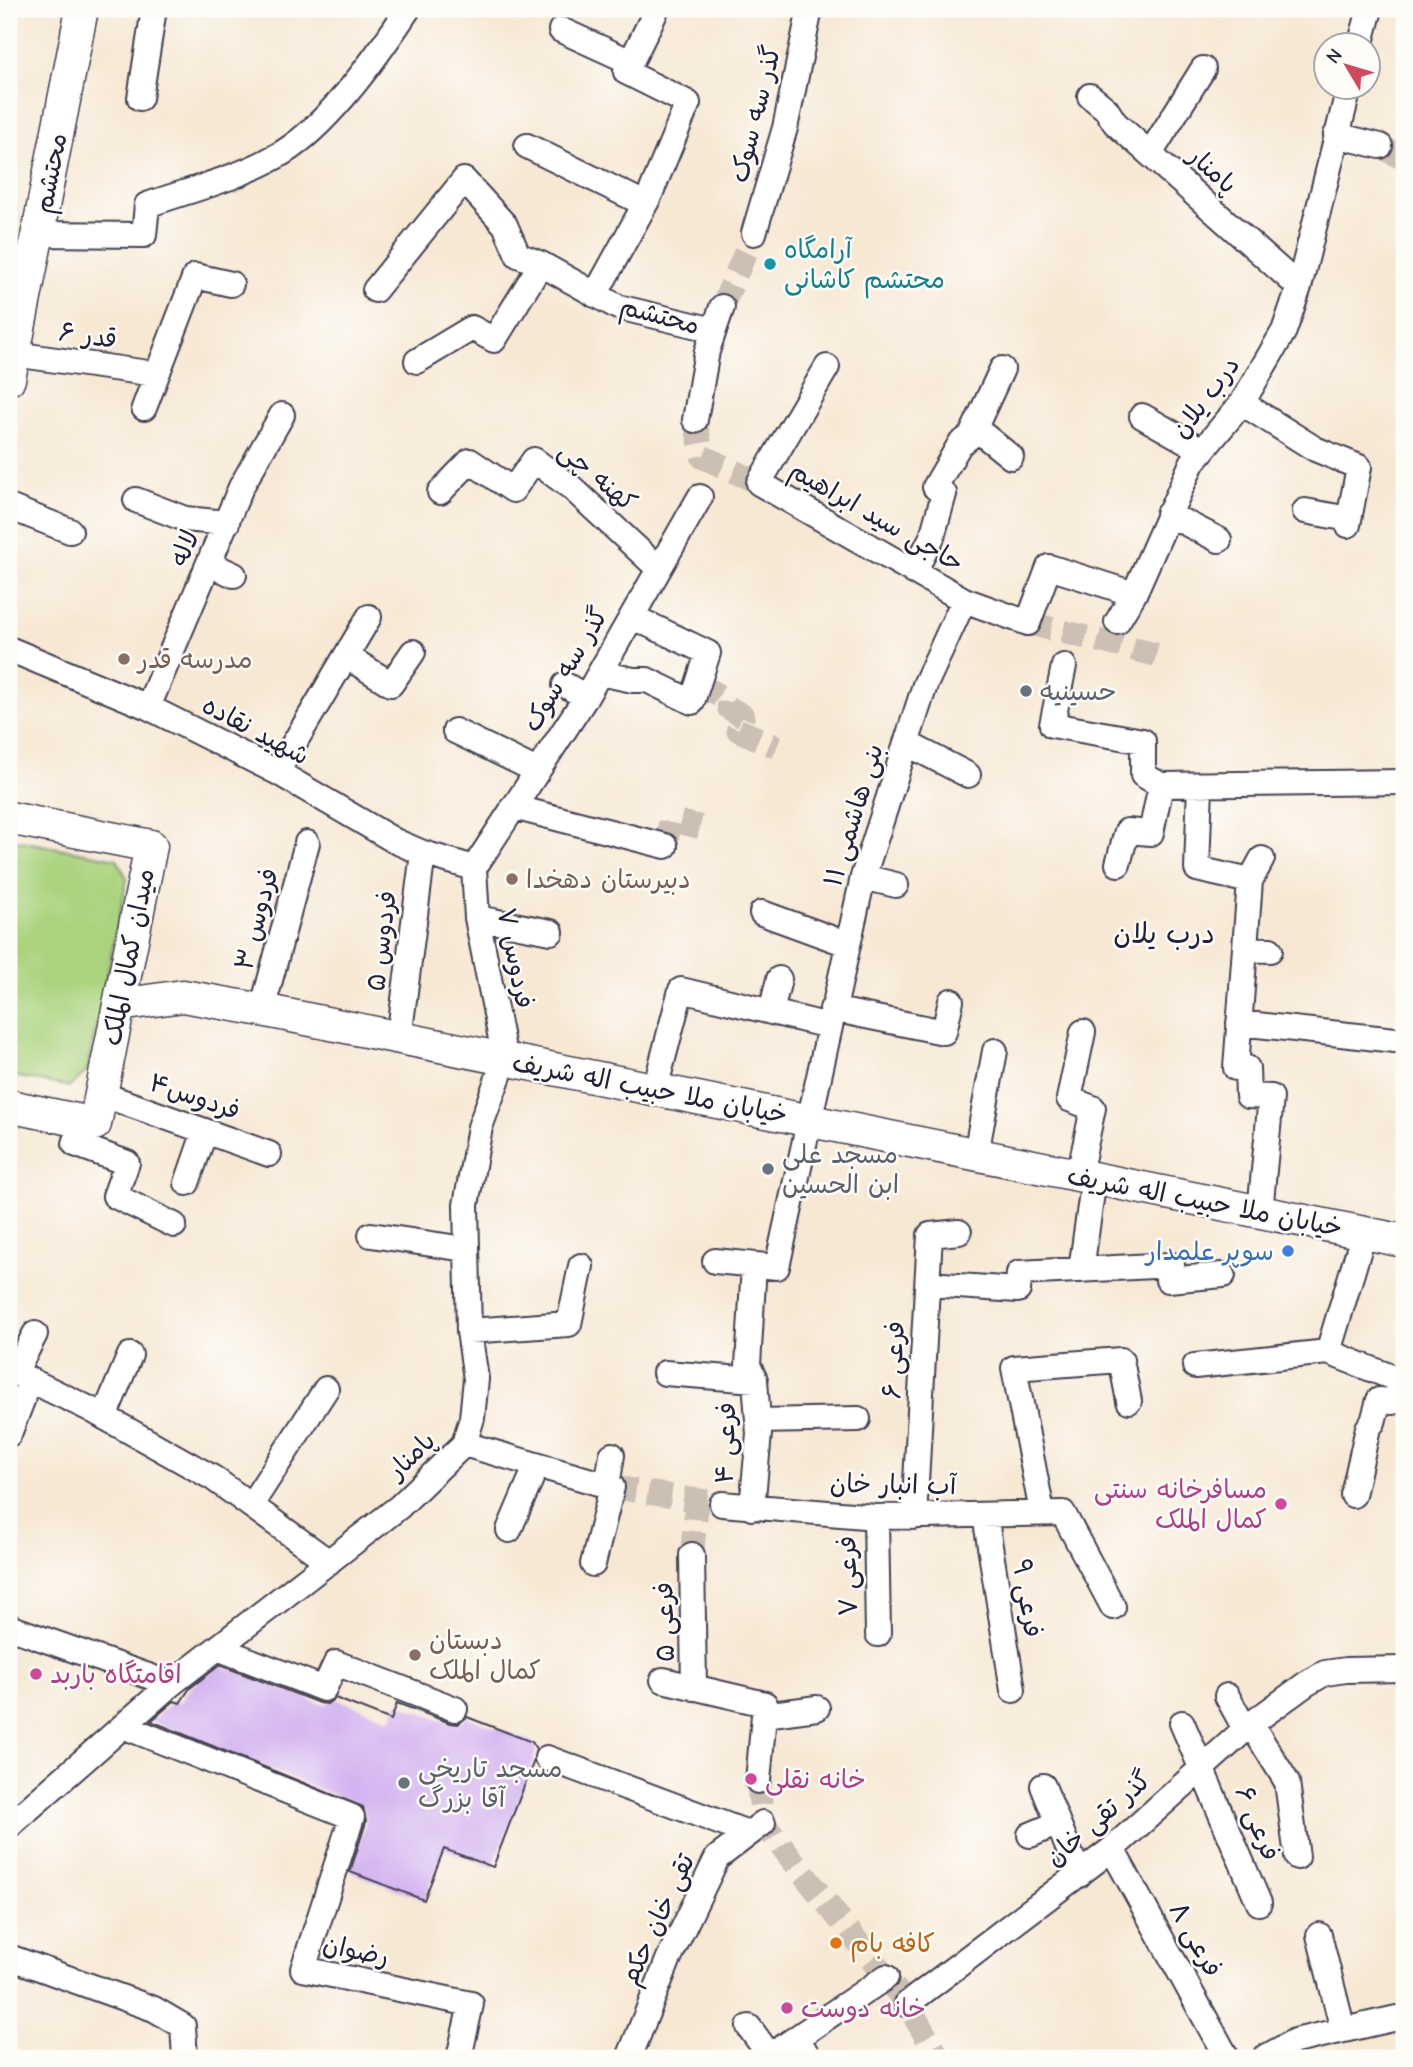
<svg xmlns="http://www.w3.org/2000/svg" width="1413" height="2067" viewBox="0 0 1413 2067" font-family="'Comic Neue','Playpen Sans Arabic',sans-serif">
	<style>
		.green { fill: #abd37e; stroke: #667a5c; stroke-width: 2 }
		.building { fill: #d3b3f1 }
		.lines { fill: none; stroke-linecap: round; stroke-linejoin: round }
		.minor-tunnel { stroke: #ccc0b5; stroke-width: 24; stroke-dasharray: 24 12; stroke-linecap: butt }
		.minor-casing { stroke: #424052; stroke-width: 28 }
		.major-casing { stroke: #424052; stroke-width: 35 }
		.minor { stroke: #fff; stroke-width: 24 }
		.major { stroke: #fff; stroke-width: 32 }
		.culture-dot { fill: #0f9aa8; stroke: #fdfcf7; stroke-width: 2.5 }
		.education-dot { fill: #8d6e63; stroke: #fdfcf7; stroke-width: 2.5 }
		.worship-dot { fill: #6b7280; stroke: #fdfcf7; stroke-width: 2.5 }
		.shop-dot { fill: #3f7fe0; stroke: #fdfcf7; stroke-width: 2.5 }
		.hotel-dot { fill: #d1479c; stroke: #fdfcf7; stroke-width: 2.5 }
		.food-dot { fill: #e8710a; stroke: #fdfcf7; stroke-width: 2.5 }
		.labels { text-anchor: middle; stroke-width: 5; stroke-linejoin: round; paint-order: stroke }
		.street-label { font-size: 26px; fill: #22223b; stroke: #fdfcf7 }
		.culture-label { font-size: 26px; fill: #0d838f; stroke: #fdfcf7; text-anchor: start }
		.education-label { font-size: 26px; fill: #785e54; stroke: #fdfcf7; text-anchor: start }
		.worship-label { font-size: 26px; fill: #5b616d; stroke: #fdfcf7; text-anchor: start }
		.shop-label { font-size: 26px; fill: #366cbe; stroke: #fdfcf7; text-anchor: end }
		.hotel-label { font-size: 26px; fill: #b23c85; stroke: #fdfcf7; text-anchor: start }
		.food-label { font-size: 26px; fill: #c56008; stroke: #fdfcf7; text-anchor: start }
		.neighbourhood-label { font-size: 28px; fill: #22223b; stroke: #fdfcf7 }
	</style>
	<rect width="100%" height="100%" fill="#fdfcf7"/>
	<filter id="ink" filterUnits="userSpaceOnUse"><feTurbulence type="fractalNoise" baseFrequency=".0143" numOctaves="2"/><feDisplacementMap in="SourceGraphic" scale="14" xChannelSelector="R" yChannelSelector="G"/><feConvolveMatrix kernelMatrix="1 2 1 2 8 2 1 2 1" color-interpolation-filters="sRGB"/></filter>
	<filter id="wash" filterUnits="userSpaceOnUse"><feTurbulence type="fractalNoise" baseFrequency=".00686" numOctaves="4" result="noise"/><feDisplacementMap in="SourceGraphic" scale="28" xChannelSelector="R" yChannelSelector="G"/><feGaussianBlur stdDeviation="1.57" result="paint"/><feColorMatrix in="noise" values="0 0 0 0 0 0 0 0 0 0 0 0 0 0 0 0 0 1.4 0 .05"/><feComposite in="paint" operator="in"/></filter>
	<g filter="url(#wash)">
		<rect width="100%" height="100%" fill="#f7e8d4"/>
		<!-- green -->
		<path class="green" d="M9 839 117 859 127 879 87 1071 70 1087 9 1075Z"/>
		<g id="blocks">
			<!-- building -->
			<path class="building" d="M220 1665 319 1703 327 1704 335 1698 391 1720 397 1703 450 1723 458 1724 467 1717 532 1742 536 1749 533 1763 493 1867 444 1849 424 1900 350 1872 366 1822 363 1807 151 1721 174 1701 180 1703 190 1688Z"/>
		</g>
	</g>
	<g filter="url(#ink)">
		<use href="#blocks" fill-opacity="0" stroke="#424052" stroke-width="2"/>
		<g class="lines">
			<!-- minor-tunnel -->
			<path class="minor-tunnel" d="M1380 146 1404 159
				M722 307 754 233
				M695 420 703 457 759 483
				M1028 623 1157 655
				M698 684 729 701V708L743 716 738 730 777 747
				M665 846 671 820 700 827
				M612 1487 722 1504
				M692 1555 697 1501
				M758 1781 763 1823 907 2004 939 2058"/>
			<defs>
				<path id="minor" d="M561 30 631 62
					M1360 46 1370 9
					M1090 96 1106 109 1115 123 1299 287
					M140 98 154 9
					M1336 135 1380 146
					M527 146 645 204
					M1150 154 1203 69
					M754 233 785 128 810 9
					M38 234 144 235 147 205C190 190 238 178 277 156 326 129 378 55 408 9
					M9 258 32 264
					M375 290 464 180 505 225 518 255 541 264
					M595 295 649 197 688 103 626 72 655 13
					M14 354 155 374
					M417 361 472 328 494 340 541 264 618 307 714 330
					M827 367 759 483 964 600
					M1242 403 1315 449 1359 467 1348 525
					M144 408 195 276 231 284
					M1142 416 1202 450
					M695 420 707 351 722 307
					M975 428 1011 457
					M440 492 470 461 513 490 534 460 572 488 659 569
					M136 500 185 519 227 523
					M9 507 70 531
					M1305 511 1349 519
					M1168 514 1219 540
					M210 564 234 575
					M914 572 932 537 944 494 935 487 960 444 971 436 1002 369
					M1117 622 1134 594
					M9 649 148 707 277 772 395 841 423 853 474 868
					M346 656 391 684 413 652
					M1064 666 1052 725 1143 741V775L1161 785 1404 782
					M600 673 633 680H647L692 702 708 653 633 617
					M565 685 586 697
					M148 707 241 487 282 415
					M455 731 537 771
					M906 743 968 775
					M277 772 369 617
					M1200 785 1197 869 1250 881
					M513 807 665 846
					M1118 864 1127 831 1151 833 1161 785
					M474 868 586 697 700 497
					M863 877 896 885
					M762 913 847 944
					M477 918 551 932
					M1245 949 1270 950
					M832 1009 944 1032 951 1001
					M262 1010 307 843
					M771 1012 779 979
					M1239 1023 1395 1040
					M399 1038 423 853
					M655 1089 681 990 829 1026
					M101 1094 269 1154
					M81 1121 75 1144 127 1163 115 1196 174 1225
					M976 1154 995 1051
					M1079 1175 1093 1108 1069 1099 1083 1032
					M187 1183 205 1131
					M1260 1212 1271 1097 1248 1096 1247 1068H1236L1250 881 1262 859
					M371 1235 465 1249
					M715 1261 777 1267 863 877 925 685 964 600 1028 623 1049 567 1134 594 1192 463 1242 403 1284 331 1299 287 1349 88
					M1081 1270 1094 1178
					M928 1284 1018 1290 1019 1273 1172 1265 1168 1280 1223 1275
					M469 1331 569 1324 581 1266
					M1328 1352 1364 1233
					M1195 1366 1328 1352 1404 1382
					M9 1370 92 1410 213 1478 329 1562
					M15 1373 35 1334
					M665 1373 755 1380
					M104 1417 130 1355
					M758 1421 858 1419
					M9 1434 30 1380
					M464 1444 612 1487 593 1564
					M607 1486 612 1455
					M1353 1495 1368 1428 1373 1422 1379 1400 1393 1402 1400 1381
					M722 1504 876 1517 1063 1513 1113 1607
					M251 1505 326 1389
					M752 1508 759 1434 755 1380 748 1365 754 1265
					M1042 1512 1014 1368 1121 1360 1129 1401
					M985 1515 1013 1690
					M876 1517 878 1634
					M914 1517 930 1235 959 1232
					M509 1530 536 1467
					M692 1555 694 1688
					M9 1627 171 1684
					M220 1649 324 1689 336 1663 455 1709
					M663 1680 765 1704 758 1781
					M1227 1696 1245 1729
					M764 1715 817 1708
					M1182 1723 1259 1903
					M1251 1724 1287 1782 1297 1857
					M123 1726 352 1817 303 1969 471 2004 459 2058
					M547 1758 748 1833
					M1043 1786 1079 1875
					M9 1826 171 1684 399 1507 464 1444 472 1418 476 1379 469 1331 466 1205 480 1127 505 1059 477 918 474 868
					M1030 1835 1056 1824
					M1112 1849 1227 2058
					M1319 1935 1343 2030
					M9 1957 154 2009 183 2026 185 2058
					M907 2004 1112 1849 1251 1724 1306 1684 1325 1673 1346 1670 1404 1669
					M749 2027 770 2056 886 1977
					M797 2038 809 2058
					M629 2058 669 1958 717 1858 763 1823
					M1264 2058 1295 2041 1397 2018"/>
				<path id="major" d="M9 379 82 9
					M9 818 151 846 95 1124 9 1106
					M119 1005 183 996 262 1010 1404 1241"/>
			</defs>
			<!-- minor casing -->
			<use href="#minor" class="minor-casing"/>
			<!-- major casing -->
			<use href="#major" class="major-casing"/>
			<!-- minor -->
			<use href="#minor" class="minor"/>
			<!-- major -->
			<use href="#major" class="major"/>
		</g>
	</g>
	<!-- markers -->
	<circle class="culture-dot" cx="770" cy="264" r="7"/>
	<g class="education-dot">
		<circle cx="124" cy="659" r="7"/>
		<circle cx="512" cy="879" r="7"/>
		<circle cx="415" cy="1655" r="7"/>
	</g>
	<g class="worship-dot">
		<circle cx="1026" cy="691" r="7"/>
		<circle cx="768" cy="1169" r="7"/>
		<circle cx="404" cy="1783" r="7"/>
	</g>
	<circle class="shop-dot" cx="1288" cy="1251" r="7"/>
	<g class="hotel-dot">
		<circle cx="1281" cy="1504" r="7"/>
		<circle cx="36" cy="1674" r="7"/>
		<circle cx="751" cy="1779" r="7"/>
		<circle cx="787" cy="2008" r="7"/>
	</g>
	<circle class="food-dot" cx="836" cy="1943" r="7"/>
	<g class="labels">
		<!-- street labels -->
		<g class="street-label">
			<text transform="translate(755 114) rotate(-76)" y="9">گذر سه سوک</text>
			<text transform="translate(1213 170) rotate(42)" y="9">پامنار</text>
			<text transform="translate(50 173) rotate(-79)" y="9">محتشم</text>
			<text transform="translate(660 315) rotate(15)" y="9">محتشم</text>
			<text transform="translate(88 335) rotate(8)" y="9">قدر ۶</text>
			<text transform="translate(1205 397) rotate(-53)" y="9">درب یلان</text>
			<text transform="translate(598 476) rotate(40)" y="9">کهنه چی</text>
			<text transform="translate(877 516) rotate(30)" y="9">حاجی سید ابراهیم</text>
			<text transform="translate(184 548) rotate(-67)" y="9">لاله</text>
			<text transform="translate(565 669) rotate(-59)" y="9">گذر سه سوک</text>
			<text transform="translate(256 730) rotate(28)" y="9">شهید نقاده</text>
			<text transform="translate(853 815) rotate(-73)" y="9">بنی هاشمی ۱۱</text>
			<text transform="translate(256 919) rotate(-75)" y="9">فردوس ۳</text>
			<text transform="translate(381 941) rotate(-83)" y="9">فردوس ۵</text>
			<text transform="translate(128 957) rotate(-79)" y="9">میدان کمال الملک</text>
			<text transform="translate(516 958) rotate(79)" y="9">فردوس ۷</text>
			<text transform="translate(650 1088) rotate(11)" y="9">خیابان ملا حبیب اله شریف</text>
			<text transform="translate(195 1096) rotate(19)" y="9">فردوس۴</text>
			<text transform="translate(1205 1201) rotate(11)" y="9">خیابان ملا حبیب اله شریف</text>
			<text transform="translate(893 1360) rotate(-87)" y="9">فرعی ۶</text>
			<text transform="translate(725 1443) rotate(-88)" y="9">فرعی ۴</text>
			<text transform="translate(411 1455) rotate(-44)" y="9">پامنار</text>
			<text transform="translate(893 1484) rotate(1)" y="9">آب انبار خان</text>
			<text transform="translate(847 1576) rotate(-91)" y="9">فرعی ۷</text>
			<text transform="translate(1028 1598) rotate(81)" y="9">فرعی ۹</text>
			<text transform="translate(664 1622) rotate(-91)" y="9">فرعی ۵</text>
			<text transform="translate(1098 1818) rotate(-41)" y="9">گذر تقی خان</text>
			<text transform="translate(1258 1823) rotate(68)" y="9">فرعی ۶</text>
			<text transform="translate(657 1919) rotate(-65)" y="9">تقی خان حکم</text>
			<text transform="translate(1196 1939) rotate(61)" y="9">فرعی ۸</text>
			<text transform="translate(356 1950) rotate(12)" y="9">رضوان</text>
		</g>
		<!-- culture labels -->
		<g class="culture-label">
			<text x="784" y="258">آرامگاه<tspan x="784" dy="30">محتشم کاشانی</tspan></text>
		</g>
		<!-- education labels -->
		<g class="education-label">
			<text x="138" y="668">مدرسه قدر</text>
			<text x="526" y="888">دبیرستان دهخدا</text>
			<text x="429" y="1649">دبستان<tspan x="429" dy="30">کمال الملک</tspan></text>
		</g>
		<!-- worship labels -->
		<g class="worship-label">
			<text x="1040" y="700">حسینیه</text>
			<text x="782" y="1163">مسجد علی<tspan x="782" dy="30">ابن الحسین</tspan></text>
			<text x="418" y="1777">مسجد تاریخی<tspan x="418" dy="30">آقا بزرگ</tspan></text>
		</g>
		<!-- shop labels -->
		<g class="shop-label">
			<text x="1274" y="1260">سوپر علمدار</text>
		</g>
		<!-- hotel labels -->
		<g class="hotel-label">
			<text x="1267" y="1498" text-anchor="end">مسافرخانه سنتی<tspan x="1267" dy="30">کمال الملک</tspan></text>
			<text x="50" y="1683">اقامتگاه باربد</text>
			<text x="765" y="1788">خانه نقلی</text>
			<text x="801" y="2017">خانه دوست</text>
		</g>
		<!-- food labels -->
		<g class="food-label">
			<text x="850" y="1952">کافه بام</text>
		</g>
		<!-- neighbourhood labels -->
		<g class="neighbourhood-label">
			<text x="1164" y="943">درب یلان</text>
		</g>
	</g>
	<!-- margin -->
	<rect width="1413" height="2067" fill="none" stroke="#fdfcf7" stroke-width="35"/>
	<!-- north arrow -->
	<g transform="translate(1347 66) rotate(308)"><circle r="33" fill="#fdfcf7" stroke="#a5a5ac" stroke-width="2"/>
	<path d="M0-5L12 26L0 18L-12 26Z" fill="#d1495b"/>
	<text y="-10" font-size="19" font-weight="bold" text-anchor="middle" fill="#22223b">N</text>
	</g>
</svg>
